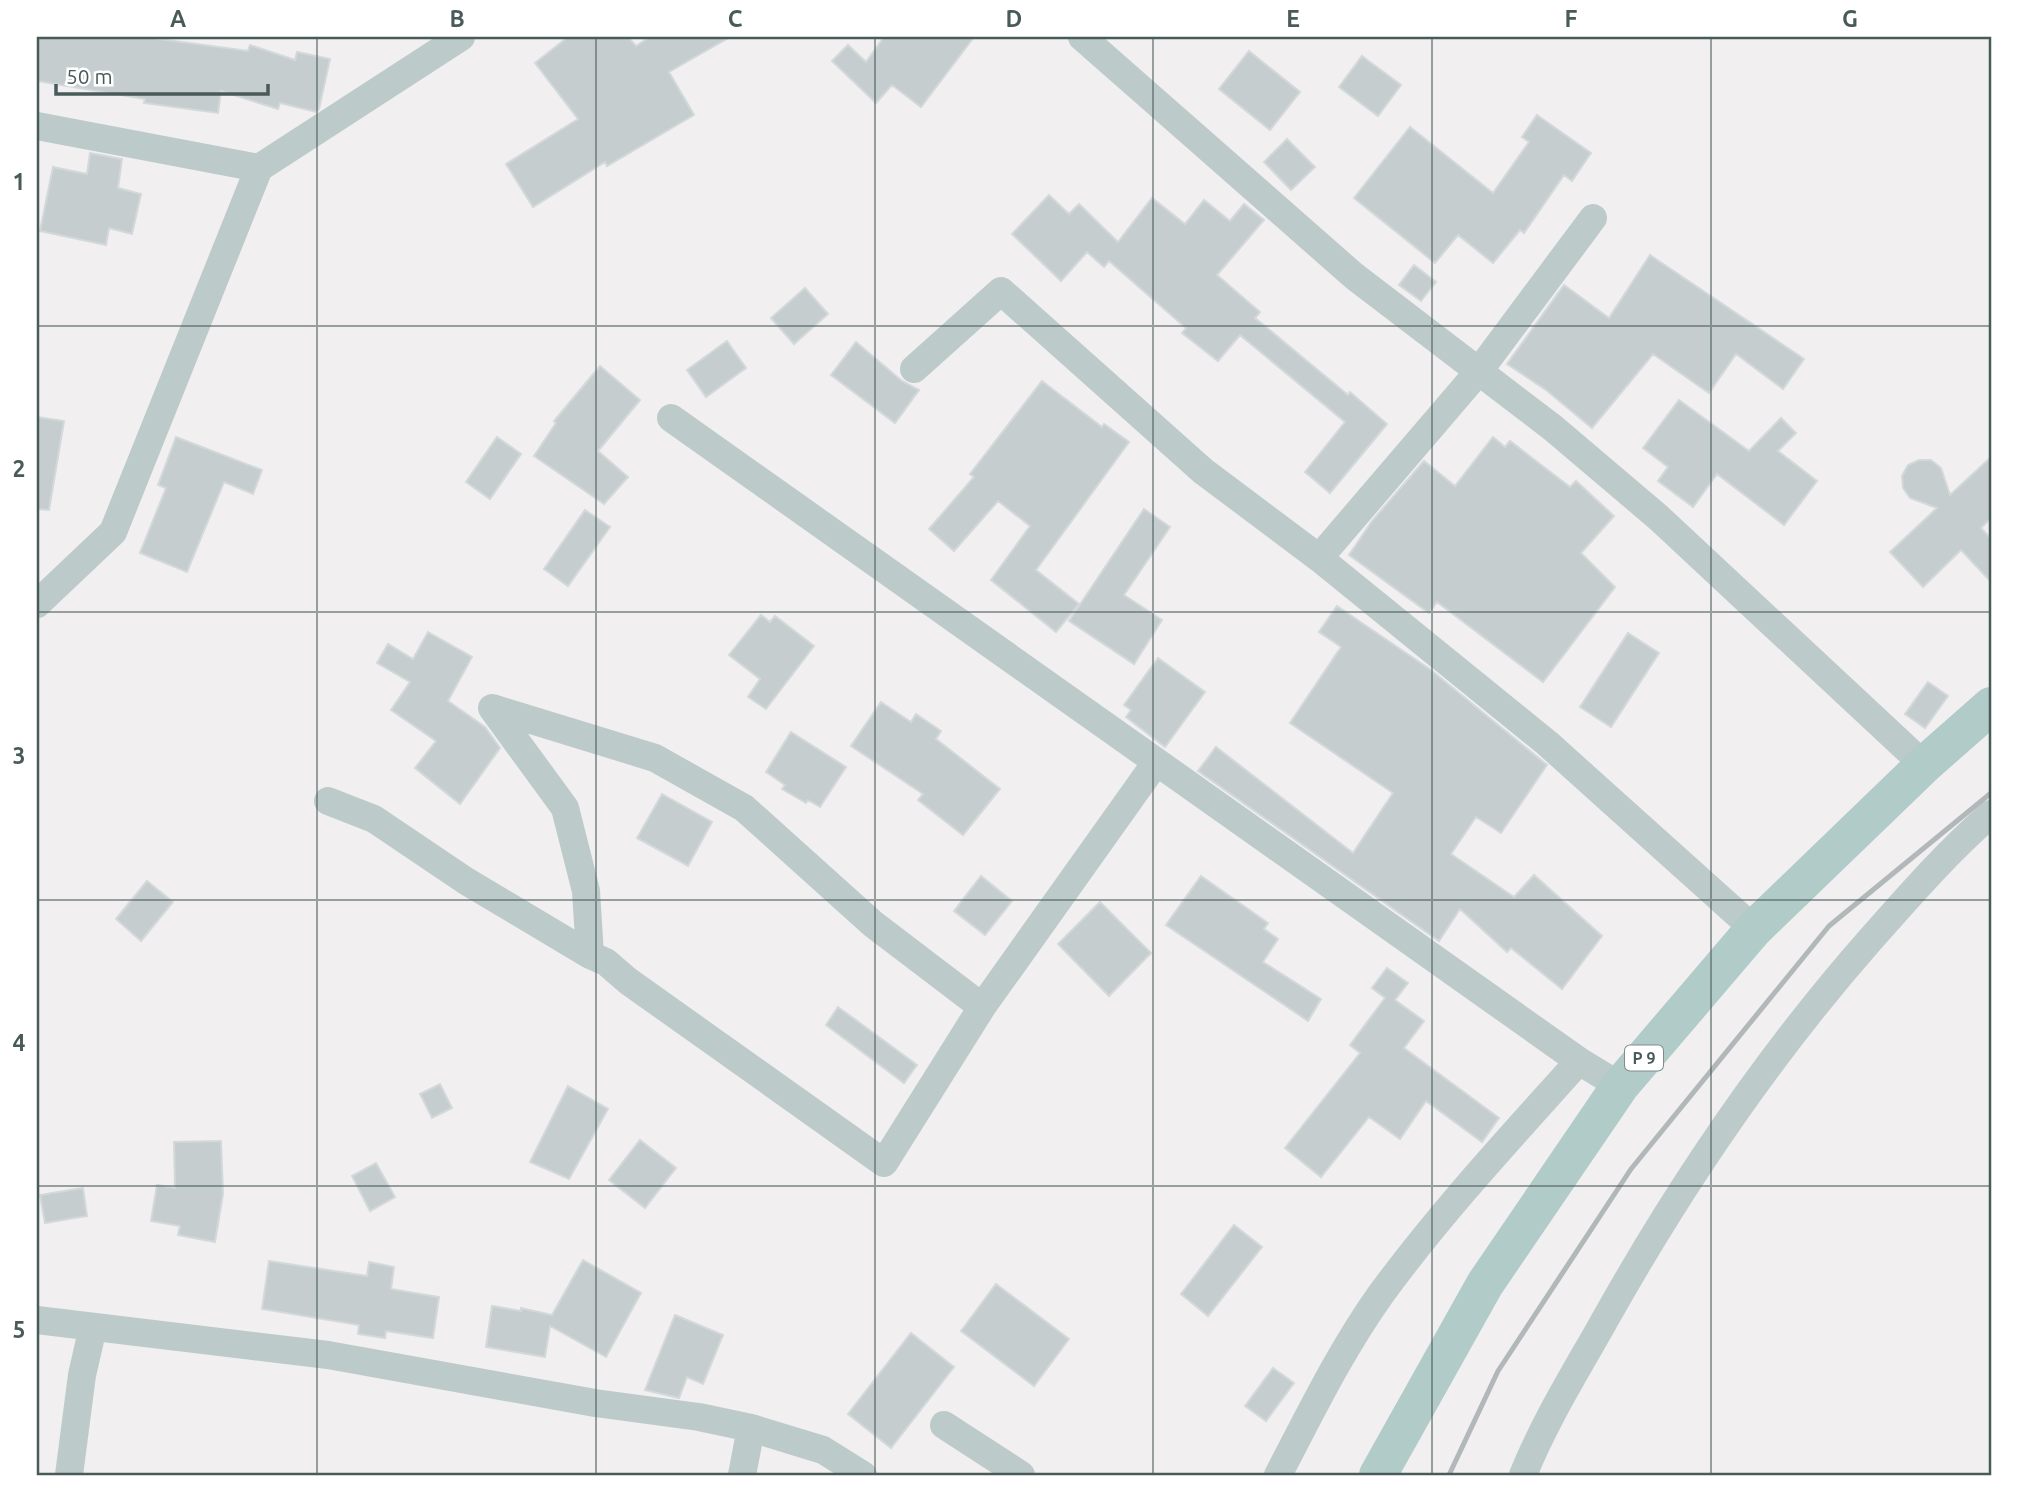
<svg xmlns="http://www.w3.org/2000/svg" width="2028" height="1512" viewBox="0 0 2028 1512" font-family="Ubuntu,sans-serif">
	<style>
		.building { fill: #c6cdce; stroke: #d3d9da; stroke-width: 2 }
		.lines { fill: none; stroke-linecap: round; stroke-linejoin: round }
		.minor { stroke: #bccbc9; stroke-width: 28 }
		.primary { stroke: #b1cbc9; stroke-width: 38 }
		.rail { stroke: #b2b8b9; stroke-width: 5 }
		.grid { fill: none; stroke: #495b59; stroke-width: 2; stroke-opacity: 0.55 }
		.labels { text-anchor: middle; stroke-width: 5; stroke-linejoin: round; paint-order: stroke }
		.shield { fill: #fff; stroke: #808c8b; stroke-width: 2 }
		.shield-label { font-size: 16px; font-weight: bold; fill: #495b59 }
		.neatline { fill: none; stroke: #495b59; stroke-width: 2.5 }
		.grid-label { font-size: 23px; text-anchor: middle; font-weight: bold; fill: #495b59 }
	</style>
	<rect width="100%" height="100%" fill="#f1eff0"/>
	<!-- building -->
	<path class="building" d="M37 37H145L248 51 250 45 295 60 297 52 330 59 319 109 316 112 280 103 278 109 221 91 218 113 144 103 145 99 37 81Z
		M568 37H628L636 46 650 37H730L669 72 694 115 607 166 605 162 533 207 506 164 578 119 535 63Z
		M884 37H974L921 107 892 85 876 103 832 61 848 45 866 62Z
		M1249 51 1300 92 1270 130 1219 89Z
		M1362 56 1401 85 1378 116 1339 87Z
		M1537 115 1591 153 1572 181 1564 175 1524 233 1520 230 1493 263 1458 235 1435 263 1354 198 1410 127 1493 193 1529 142 1522 137Z
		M1287 139 1315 167 1291 190 1264 162Z
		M90 153 122 159 118 188 141 194 132 234 109 228 106 245 40 231 53 167 87 174Z
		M1049 195 1069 214 1079 204 1118 242 1152 198 1185 224 1204 200 1230 221 1244 204 1264 220 1217 275 1260 312 1255 318 1348 395 1350 392 1387 424 1330 493 1305 472 1345 422 1240 335 1218 361 1182 333 1186 328 1109 261 1104 267 1087 252 1061 281 1012 234Z
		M1650 255 1804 359 1783 389 1736 354 1709 393 1653 354 1592 428 1546 390 1507 364 1564 285 1609 318Z
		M1414 265 1436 282 1421 301 1399 285Z
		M805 288 828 314 794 344 771 318Z
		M727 341 746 368 706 397 687 370Z
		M856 342 902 381 919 390 895 423 831 375Z
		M600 366 640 400 598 451 628 477 604 504 534 456 556 423 554 421Z
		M1042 381 1102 427 1104 424 1129 442 1036 570 1079 604 1056 632 991 580 1030 526 998 501 954 551 929 529 974 477 970 474Z
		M1679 400 1749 451 1781 418 1796 433 1778 451 1817 481 1784 525 1717 474 1693 507 1658 481 1668 467 1643 448Z
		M37 417 64 421 49 510 37 509Z
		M176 437 262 470 253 494 224 482 187 572 140 553 166 488 158 485Z
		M497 437 521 454 490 499 466 482Z
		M1493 437 1505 447 1510 441 1570 487 1576 481 1614 516 1581 553 1615 587 1543 682 1437 602 1429 613 1349 555 1372 521 1424 461 1455 486Z
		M1991 457V518L1981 528 1991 539V582L1961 550 1923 587 1890 552 1937 508 1910 498 1903 488 1902 476 1908 465 1919 460H1931L1941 468 1950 495Z
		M1144 509 1170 527 1124 595 1162 620 1134 664 1069 621Z
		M585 510 610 527 568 586 544 569Z
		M1337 606 1431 670 1547 765 1501 833 1476 817 1451 854 1514 897 1534 875 1602 936 1562 989 1511 948 1507 952 1460 909 1439 941 1198 771 1216 747 1353 853 1393 793 1290 723 1341 647 1319 632Z
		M761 615 770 622 775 616 814 646 766 709 748 697 760 679 729 655Z
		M428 632 472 657 448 701 485 727 500 748 460 804 415 768 436 741 391 710 410 682 377 663 388 644 413 659Z
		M1628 633 1659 653 1611 727 1580 707Z
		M1158 658 1205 692 1165 747 1126 717 1131 710 1124 705Z
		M1928 682 1948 696 1925 728 1905 714Z
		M881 702 911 722 916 714 941 731 936 739 1000 789 963 835 918 800 923 794 851 746Z
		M791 732 846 767 820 807 808 800 806 803 782 789 785 785 766 772Z
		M662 794 712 822 688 866 637 838Z
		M981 876 1012 901 985 935 954 911Z
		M1201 876 1268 923 1264 929 1278 939 1263 962 1321 999 1308 1021 1166 925Z
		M147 881 173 902 141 941 116 919Z
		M1100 902 1151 953 1109 996 1058 944Z
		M1387 968 1408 983 1395 1000 1424 1021 1404 1048 1499 1118 1482 1142 1426 1101 1400 1139 1369 1117 1321 1177 1285 1148 1360 1053 1350 1045 1385 998 1372 988Z
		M838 1007 917 1065 904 1083 826 1025Z
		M440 1084 452 1108 432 1118 420 1094Z
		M568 1086 608 1109 569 1179 530 1162Z
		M640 1140 676 1168 645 1208 609 1180Z
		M221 1141 223 1194 215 1242 178 1235 180 1226 151 1221 157 1185 175 1188 174 1142Z
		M376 1163 395 1197 370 1211 352 1176Z
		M83 1188 87 1216 45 1223 40 1195Z
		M1234 1225 1262 1247 1208 1316 1181 1294Z
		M583 1260 641 1293 606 1357 550 1326 545 1357 486 1347 492 1306 521 1311V1308L552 1315Z
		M269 1261 367 1276 369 1262 394 1267 391 1289 439 1297 433 1338 386 1331 385 1338 358 1334 359 1325 262 1309Z
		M996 1284 1069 1339 1034 1386 961 1331Z
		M675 1315 723 1335 703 1384 687 1377 679 1398 645 1390Z
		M911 1333 954 1367 891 1448 848 1414Z
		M1273 1368 1294 1383 1266 1421 1245 1406Z"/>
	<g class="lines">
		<!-- minor -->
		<path class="minor" d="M1082 37 1354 276 1553 428 1659 518 1924 765
			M37 126 259 168 461 37
			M914 369 1001 291 1203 471 1319 558 1547 743 1754 929
			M671 418 1579 1061
			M1319 558 1479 371 1593 218
			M37 604 113 532 259 168
			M492 708 565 808 586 891 590 955 606 962 628 981 884 1163 982 1007 1155 764
			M492 708 655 758 744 808 873 924 982 1007
			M328 801 374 819 466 881 590 955
			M37 1320 328 1355 595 1403 699 1417 751 1428 823 1450 863 1475
			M944 1425 1021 1475
			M69 1475 82 1375 93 1327
			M742 1475 751 1428
			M1278 1475C1310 1414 1341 1350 1381 1294 1441 1212 1511 1137 1579 1061L1620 1086
			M1523 1475C1545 1420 1578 1368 1607 1316 1683 1181 1768 1056 1870 940 1908 897 1947 852 1991 814"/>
		<!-- primary -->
		<path class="primary" d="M1378 1475 1485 1284 1620 1086 1754 929 1924 765 1991 706"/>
		<!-- rail -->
		<path class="rail" d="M1449 1475 1498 1371 1631 1169 1829 926 1991 793"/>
	</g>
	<!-- grid -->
	<path class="grid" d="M317 37V1475M596 37V1475M875 37V1475M1153 37V1475M1432 37V1475M1711 37V1475M37 326H1991M37 612H1991M37 900H1991M37 1186H1991"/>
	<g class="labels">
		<!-- shield labels -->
		<rect class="shield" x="1625" y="1045.5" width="38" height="25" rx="5"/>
		<g class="shield-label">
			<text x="1644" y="1064">P 9</text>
		</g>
	</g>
	<!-- border -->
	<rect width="2028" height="1512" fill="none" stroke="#ffffff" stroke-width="77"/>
	<!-- scale -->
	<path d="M56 84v10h212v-10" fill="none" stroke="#495b59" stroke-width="3.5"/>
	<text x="66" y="84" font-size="21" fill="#495b59" stroke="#ffffff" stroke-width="5" paint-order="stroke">50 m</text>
	<rect x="38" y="38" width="1952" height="1436" class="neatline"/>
	<g class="grid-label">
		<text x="178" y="27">A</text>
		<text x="457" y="27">B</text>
		<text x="735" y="27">C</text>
		<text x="1014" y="27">D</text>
		<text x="1293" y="27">E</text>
		<text x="1571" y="27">F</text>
		<text x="1850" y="27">G</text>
		<text x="19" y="190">1</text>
		<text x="19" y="477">2</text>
		<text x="19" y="764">3</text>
		<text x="19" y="1051">4</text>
		<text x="19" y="1338">5</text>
	</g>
</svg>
